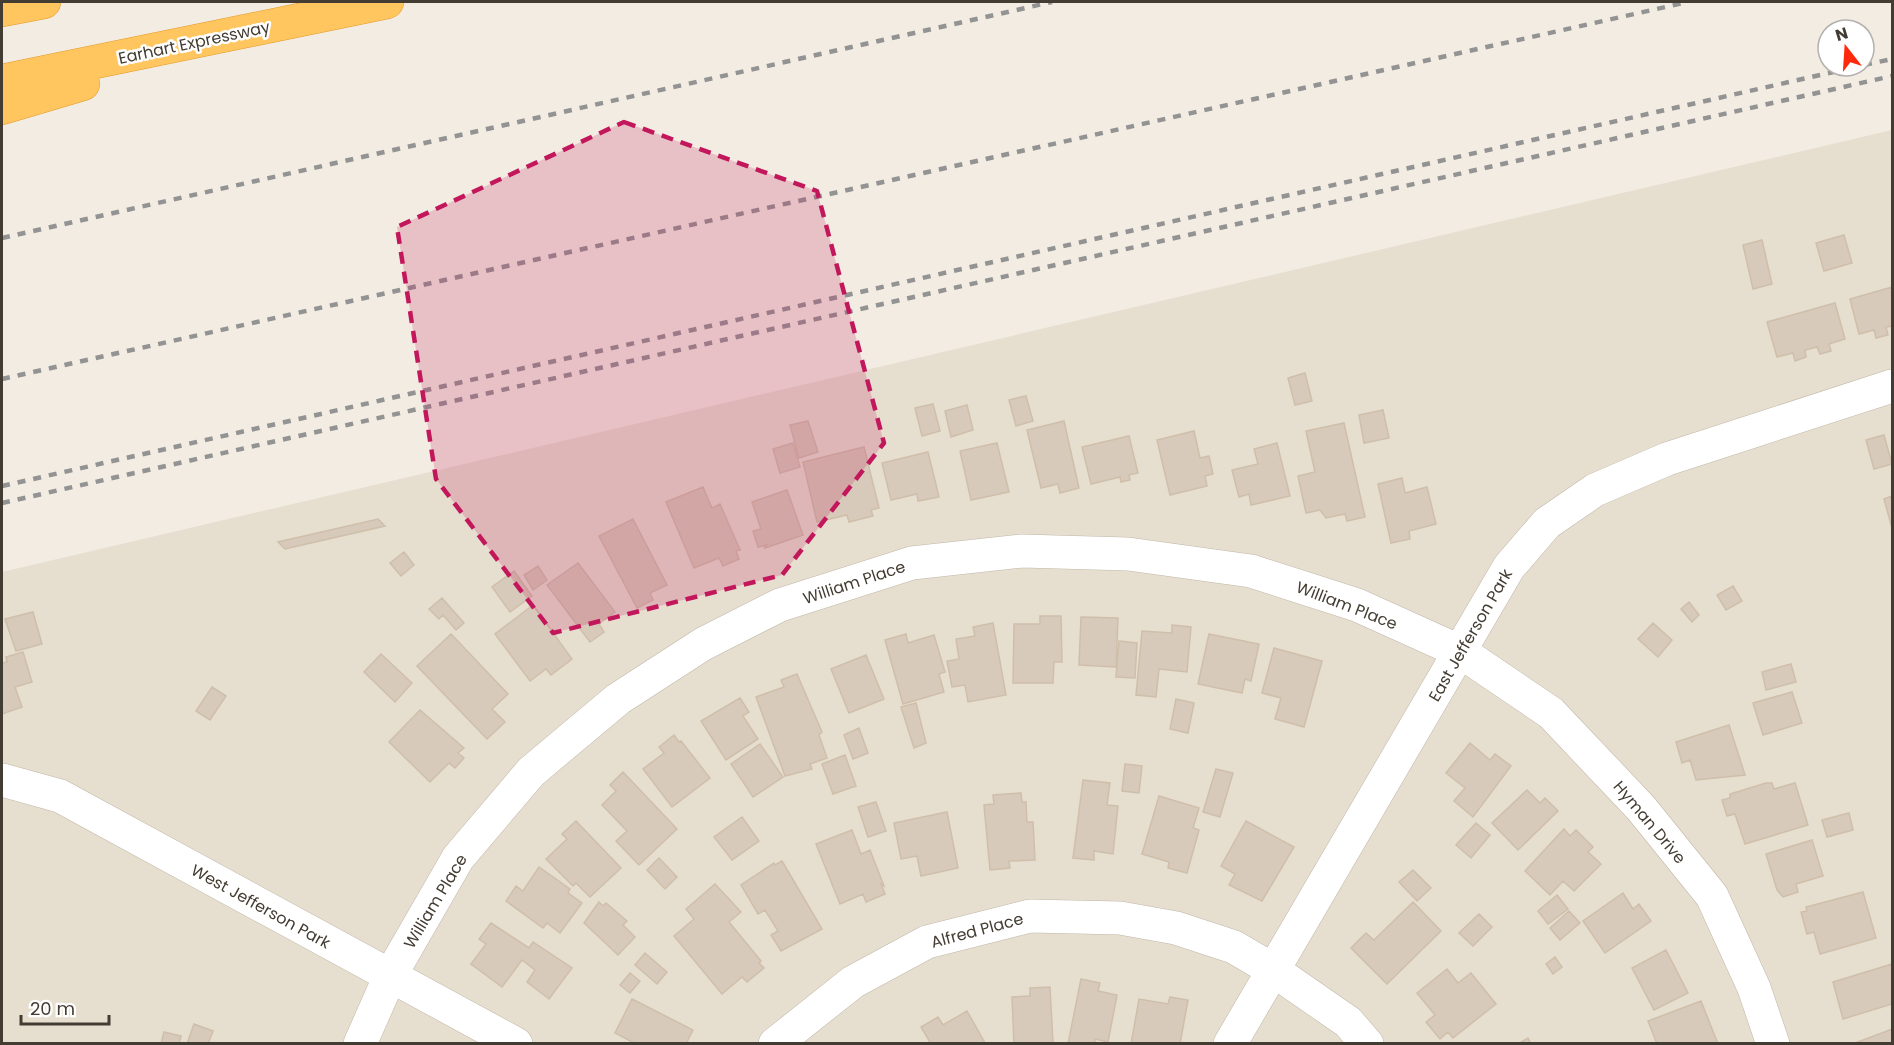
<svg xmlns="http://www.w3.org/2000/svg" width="1894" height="1045" viewBox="0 0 1894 1045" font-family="Poppins,sans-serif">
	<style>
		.residential { fill: #e6decf }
		.building { fill: #d7caba; stroke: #cfbfaa; stroke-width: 1.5 }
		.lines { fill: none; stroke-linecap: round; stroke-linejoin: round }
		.minor-casing { stroke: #c0b7a7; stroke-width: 34 }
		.highway-casing { stroke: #e39a2a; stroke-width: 34 }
		.minor { stroke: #fff; stroke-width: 33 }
		.highway { stroke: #ffc55f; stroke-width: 33 }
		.rail { stroke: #939393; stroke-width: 4.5; stroke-dasharray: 8 8; stroke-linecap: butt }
		.marked { fill: #c2185b; fill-opacity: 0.2; stroke: #c2185b; stroke-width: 4.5; stroke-dasharray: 12 8; stroke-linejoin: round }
		.labels { text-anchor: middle; stroke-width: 5; stroke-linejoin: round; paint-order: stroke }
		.street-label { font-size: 16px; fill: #433c32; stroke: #fff }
	</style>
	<rect width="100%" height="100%" fill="#f2ece2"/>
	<!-- residential -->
	<path class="residential" d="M1892 130V1043H2V572Z"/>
	<!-- building -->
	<path class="building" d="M1844 235 1852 263 1824 271 1816 243Z
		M1762 240 1772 284 1753 289 1743 245Z
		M1892 287V326L1886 327 1888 335 1876 338 1874 330 1859 334 1850 299Z
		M1835 303 1845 339 1829 344 1831 351 1820 354 1817 347 1805 350 1806 357 1795 361 1793 353 1777 357 1767 322Z
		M1305 373 1312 401 1295 405 1288 378Z
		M1026 396 1033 421 1016 426 1009 400Z
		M933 404 940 431 922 436 915 408Z
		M967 405 973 430 951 437 945 411Z
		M1383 410 1389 438 1364 443 1359 415Z
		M808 421 818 452 799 458 790 425Z
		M1064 421 1079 488 1060 493 1058 484 1041 488 1027 430Z
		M1344 423 1365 517 1347 521 1345 514 1326 518 1320 510 1306 513 1298 476 1315 472 1306 431Z
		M1194 431 1200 458 1209 456 1213 474 1205 476 1207 486 1170 495 1157 440Z
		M1884 435 1892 464 1874 469 1866 440Z
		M1129 436 1138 473 1129 475 1130 480 1121 482 1120 477 1091 484 1082 447Z
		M793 443 800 467 780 473 773 449Z
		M997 443 1009 492 971 500 960 451Z
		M1277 443 1290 496 1251 505 1249 494 1239 497 1232 470 1258 464 1254 449Z
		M864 447 879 508 871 510 873 516 849 522 847 515 817 522 803 462Z
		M928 452 939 497 918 501 917 494 891 500 882 463Z
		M1402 478 1405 493 1427 487 1436 524 1409 531 1410 539 1391 543 1378 484Z
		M703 487 712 508 720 504 740 550 736 551 739 559 723 566 719 558 694 568 666 502Z
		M787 490 803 535 765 548 767 545 758 547 753 531 761 529 752 502Z
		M1892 496V528L1884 499Z
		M378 519 385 526 285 549 278 542Z
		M633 519 667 585 650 593 653 600 637 608 599 536Z
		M404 552 414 565 401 576 390 563Z
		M578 563 615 612 599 624 604 632 590 642 547 585Z
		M538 566 547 580 533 590 524 575Z
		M514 571 532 596 510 612 492 587Z
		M1733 586 1742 601 1726 610 1717 595Z
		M442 598 464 623 456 630 443 615 439 619 429 609Z
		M1689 602 1699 615 1692 622 1681 609Z
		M533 605 572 659 551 675 546 669 530 681 495 634Z
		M33 612 42 644 16 651 5 619Z
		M1040 616H1061L1062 662H1054L1053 683H1013L1014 624H1040Z
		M1081 617 1118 618 1116 667 1079 665Z
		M993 623 1006 695 968 702 965 685 952 687 947 661 959 659 956 639 975 636 973 627Z
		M1653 623 1672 640 1658 657 1638 639Z
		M1172 625 1191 627 1187 672 1159 669 1156 697 1136 695 1142 631 1172 633Z
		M451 634 508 694 492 709 505 722 487 739 417 666Z
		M906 634 908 643 934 635 945 672 939 674 944 692 903 704 885 640Z
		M1209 634 1259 644 1251 681 1245 679 1242 693 1198 684Z
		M1119 641 1137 643 1135 678 1116 677Z
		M1274 648 1322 661 1304 727 1275 719 1281 698 1262 693Z
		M23 652 32 682 15 687 22 707 2 714V663L7 662 6 657Z
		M381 654 412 683 395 702 364 672Z
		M866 655 884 699 849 713 831 669Z
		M1791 664 1796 682 1766 690 1762 672Z
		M797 674 822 732 819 735 827 758 810 764 812 769 785 776 756 697 784 687 781 680Z
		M212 687 226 696 210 720 196 711Z
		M1792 692 1802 723 1763 735 1753 703Z
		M740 698 749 712 743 716 758 739 726 760 701 721Z
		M1176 699 1194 703 1188 733 1170 729Z
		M916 703 926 743 914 748 901 707Z
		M420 710 464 748 458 753 464 758 455 768 449 763 430 782 389 742Z
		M1729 725 1745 775 1696 780 1690 760 1682 763 1676 742Z
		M859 728 868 753 853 759 844 735Z
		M674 735 679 742 681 741 710 778 672 807 643 769 664 753 659 747Z
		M1470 743 1490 760 1495 754 1511 766 1473 817 1454 801 1465 788 1446 773Z
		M760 744 783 777 753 797 731 764Z
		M845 755 856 786 833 794 822 764Z
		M1125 764 1142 766 1139 793 1122 791Z
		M1216 769 1233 773 1220 817 1203 812Z
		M623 772 677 829 639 865 616 841 627 831 602 805 616 791 610 785Z
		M1083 780 1110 783 1107 805 1118 806 1113 854 1094 851V860L1073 858Z
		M1766 783H1772L1774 789 1795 783 1808 825 1745 844 1735 814 1727 816 1722 800 1730 798V794Z
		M1527 790 1540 803 1545 798 1558 811 1518 850 1492 823Z
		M1021 793 1022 802H1026L1027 822H1033L1035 860 1009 861 1010 868 990 870 984 805 994 804 993 795Z
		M1159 796 1199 808 1193 828 1199 830 1187 873 1168 868 1169 862 1142 854Z
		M876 802 886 831 868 837 858 807Z
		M947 812 958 868 921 876 917 856 901 859 894 823Z
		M1849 813 1853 830 1827 837 1822 820Z
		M742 817 759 841 732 860 714 837Z
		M576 821 621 868 590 897 576 883 573 886 546 859 567 839 562 834Z
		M1246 821 1294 847 1262 901 1229 885 1235 874 1221 866Z
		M1476 823 1490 835 1471 858 1456 845Z
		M1564 829 1570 836 1576 830 1593 847 1588 852 1601 864 1574 891 1563 881 1550 895 1525 871Z
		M852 830 861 854 870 850 884 886 881 884 885 894 866 902 863 894 840 904 816 844Z
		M1812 840 1823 876 1796 884 1798 892 1783 897 1777 890 1766 854Z
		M659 858 677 877 665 889 647 870Z
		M782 861 822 929 781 951 771 935 778 931 765 910 758 914 741 885 774 863 775 865Z
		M539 867 570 889 568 893 582 903 560 933 547 923 543 928 506 901 516 886 523 891Z
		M1413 870 1431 888 1417 901 1399 882Z
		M715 884 741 912 729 922 761 961 759 963 764 968 747 982 742 977 722 994 674 936 694 919 686 909Z
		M1863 892 1876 938 1820 954 1814 932 1807 934 1801 912 1807 911 1806 907Z
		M1623 893 1633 909 1639 904 1651 921 1605 953 1583 921Z
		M1557 895 1568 909 1548 924 1538 911Z
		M599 902 603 906 606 903 627 921 623 925 635 937 618 955 584 923Z
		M1413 902 1441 931 1387 984 1351 948 1366 933 1374 940Z
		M1569 911 1580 923 1560 940 1550 928Z
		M1479 914 1492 927 1473 946 1459 933Z
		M491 923 529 948 533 942 572 968 549 999 527 982 535 970 522 960 502 987 471 964 486 944 479 939Z
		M1666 950 1688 993 1654 1010 1632 968Z
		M645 953 667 972 657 984 635 965Z
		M1555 957 1562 967 1553 974 1546 964Z
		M1892 964V1004L1843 1019 1833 982Z
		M1447 969 1458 983 1471 973 1496 1004 1453 1038 1448 1032 1440 1039 1426 1022 1435 1015 1417 993Z
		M630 973 640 981 630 993 620 985Z
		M1081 979 1100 983 1098 991 1117 995 1108 1042 1095 1039V1044H1068Z
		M1050 987 1053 1043 1014 1044 1012 997 1030 996V988Z
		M1170 997 1188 1000 1180 1044H1131L1139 999 1168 1004Z
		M632 999 693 1030 686 1044H636L615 1033Z
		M1701 1001 1718 1044H1657L1648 1021Z
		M967 1011 985 1043 931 1044 921 1027 938 1017 943 1025Z
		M194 1024 213 1031 208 1044H187Z
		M1892 1029V1044H1855V1043Z
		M164 1032 181 1036 179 1044H161Z
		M1528 1038 1531 1044H1518Z"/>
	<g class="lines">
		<defs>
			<path id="minor" d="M2 780 60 796 516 1044
				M360 1044 390 976 458 858 531 772 618 699 703 644 780 605 912 563 1022 551 1128 554 1251 571 1357 605 1461 652 1551 713 1641 808 1712 896 1754 988 1773 1044
				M775 1044 853 982 927 942 1030 916 1120 918 1176 928 1234 947 1273 970 1348 1022 1367 1044
				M1230 1044 1509 567 1547 523 1595 490 1667 459 1892 386"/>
			<path id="highway" d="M2 10 44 2
				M2 81 387 2
				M2 108 83 84"/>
		</defs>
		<!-- minor casing -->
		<use href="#minor" class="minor-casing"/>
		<!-- highway casing -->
		<use href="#highway" class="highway-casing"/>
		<!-- minor -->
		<use href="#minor" class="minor"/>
		<!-- highway -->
		<use href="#highway" class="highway"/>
		<!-- rail -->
		<path class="rail" d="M1864 65 1892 59
			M2 238 1052 2
			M2 379 1688 2
			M2 486 1860 66
			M2 503 1892 76"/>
	</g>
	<!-- marked area -->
	<path class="marked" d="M624 122 817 191 884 443 782 575 553 633 436 479 397 227Z"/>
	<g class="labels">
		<!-- street labels -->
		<g class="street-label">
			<text transform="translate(194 42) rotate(-12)" y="6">Earhart Expressway</text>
			<text transform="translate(854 582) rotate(-18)" y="6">William Place</text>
			<text transform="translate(1347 605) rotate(21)" y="6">William Place</text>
			<text transform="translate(1470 635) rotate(-60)" y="6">East Jefferson Park</text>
			<text transform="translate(1650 822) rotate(50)" y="6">Hyman Drive</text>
			<text transform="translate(435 901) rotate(-59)" y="6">William Place</text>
			<text transform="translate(261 906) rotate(29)" y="6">West Jefferson Park</text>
			<text transform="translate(977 930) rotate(-15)" y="6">Alfred Place</text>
		</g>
	</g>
	<!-- border -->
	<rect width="1894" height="1045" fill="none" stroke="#433c32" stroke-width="6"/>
	<!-- north arrow -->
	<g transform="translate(1846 48) rotate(343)"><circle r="28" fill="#ffffff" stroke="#b4b1ad" stroke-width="1.5"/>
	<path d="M0-4.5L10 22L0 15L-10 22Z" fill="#ff290b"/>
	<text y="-9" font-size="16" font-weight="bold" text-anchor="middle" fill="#433c32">N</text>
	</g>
	<!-- scale -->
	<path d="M21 1015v9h88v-9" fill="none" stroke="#433c32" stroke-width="3"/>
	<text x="30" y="1015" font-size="18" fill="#433c32" stroke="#ffffff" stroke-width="4.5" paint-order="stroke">20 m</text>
</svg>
